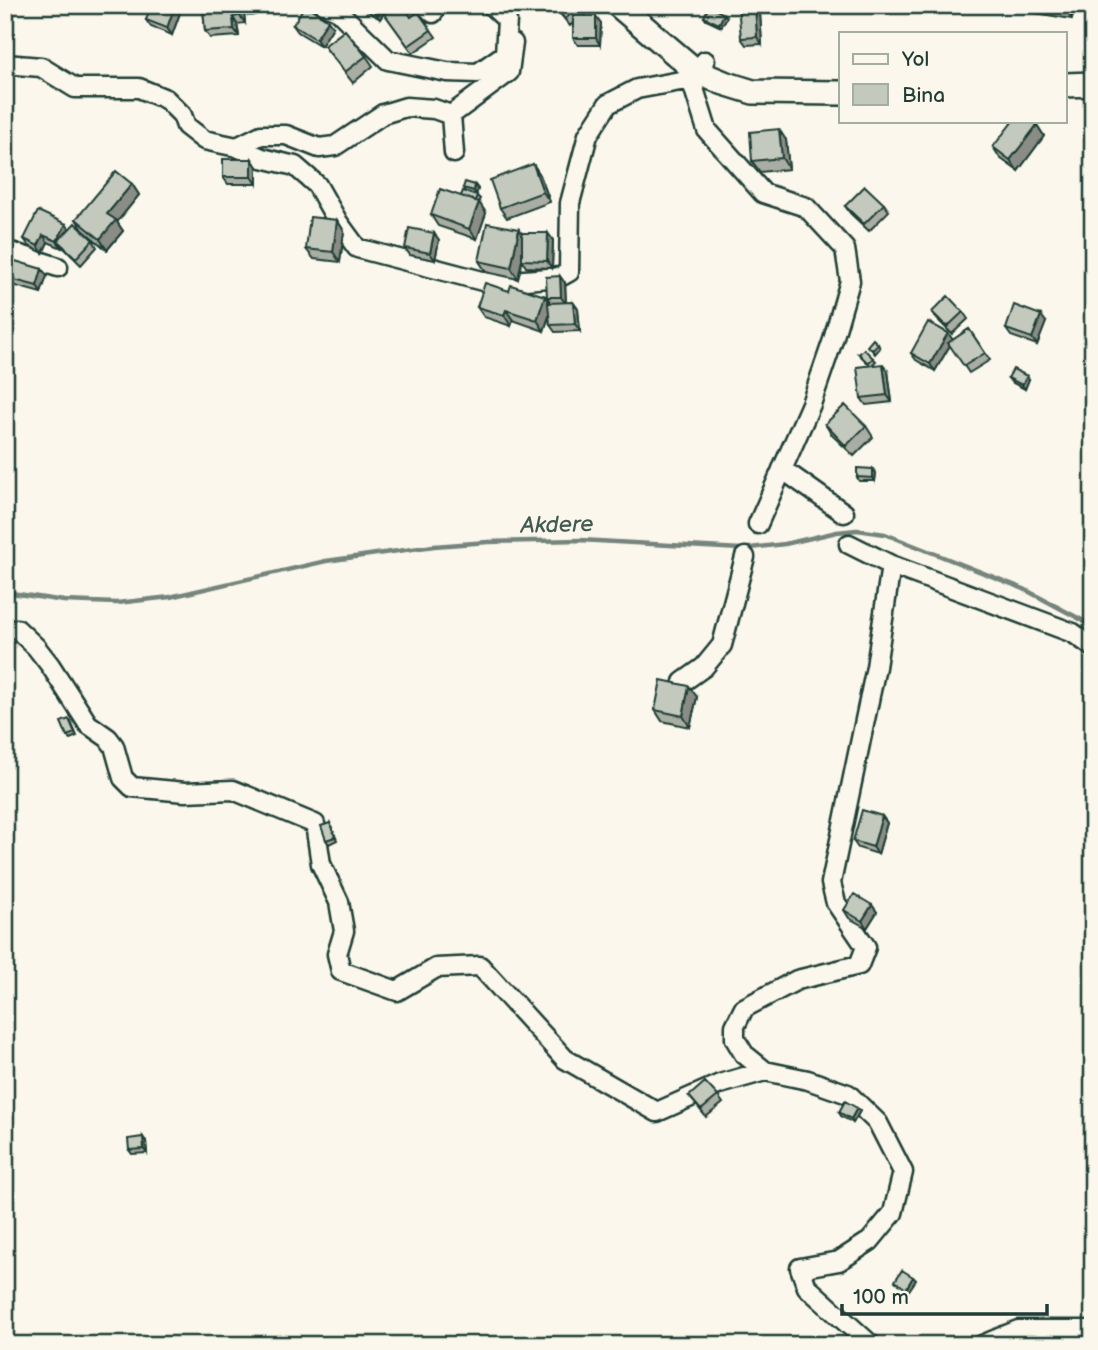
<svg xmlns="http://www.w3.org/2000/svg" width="1098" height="1350" viewBox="0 0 1098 1350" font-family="'Balsamiq Sans',sans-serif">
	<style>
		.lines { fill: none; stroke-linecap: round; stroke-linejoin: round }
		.stream { stroke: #74847b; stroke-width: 4.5 }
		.minor-casing { stroke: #1f3d34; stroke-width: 23 }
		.major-casing { stroke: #1f3d34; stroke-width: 28 }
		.minor { stroke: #fbf7ec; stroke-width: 18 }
		.major { stroke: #fbf7ec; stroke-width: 23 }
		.wall { fill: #a9ada3; stroke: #1f3d34; stroke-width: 2 }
		.shaded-wall { fill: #898d85; stroke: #1f3d34; stroke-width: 2 }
		.building { fill: #c4c9be; stroke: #1f3d34; stroke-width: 2 }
		.labels { text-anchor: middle; stroke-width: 5; stroke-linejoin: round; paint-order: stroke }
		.water-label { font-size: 23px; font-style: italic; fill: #425b52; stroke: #fbf7ec }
	</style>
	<rect width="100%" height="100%" fill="#fbf7ec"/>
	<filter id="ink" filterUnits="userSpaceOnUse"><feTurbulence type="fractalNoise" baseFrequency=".0143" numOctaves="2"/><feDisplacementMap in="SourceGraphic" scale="14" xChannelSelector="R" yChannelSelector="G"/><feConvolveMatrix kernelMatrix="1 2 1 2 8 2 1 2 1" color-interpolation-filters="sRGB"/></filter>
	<g filter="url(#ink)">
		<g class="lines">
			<!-- stream -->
			<path class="stream" d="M5 592 64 601 117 603 170 597 326 561 434 546 488 542 580 540 741 549 785 544 837 532 857 530 885 534 1024 589 1093 626"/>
			<defs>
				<path id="minor" d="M250 5H251
					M325 5 337 10 388 60 447 72 478 73 505 54 507 20 491 5
					M425 5 433 13
					M5 64 41 67 75 88H139L166 99 182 115 186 126 204 140 237 147 261 135H286L319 148 335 146 383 114 406 107 434 109 451 115
					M691 79 707 130 763 193 806 207 845 249 850 281 833 340 811 404 758 524
					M237 147 262 158 295 166 317 185 338 222 357 248 490 283 560 277 569 272 570 203 588 135 608 104 637 89 691 79 705 61
					M454 153 451 115 509 72 513 43
					M5 250 58 267
					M782 469 844 513
					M849 544 891 565 876 667 831 883 836 903 866 947 859 965 797 980 744 1008 735 1026V1039L744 1054 765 1071 808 1080 848 1094 878 1123 903 1172 893 1213 870 1241 839 1261 800 1268 807 1287 871 1345
					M891 565 1073 633 1093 647
					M17 629 36 647 50 665 88 724 108 738 114 746 123 778 132 787 185 792 233 790 315 824 321 864 339 902 344 931 337 954 341 971 397 991 436 968 480 966 565 1059 657 1112 720 1084 765 1071
					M683 682 704 667 722 645 745 557
					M982 1345 1018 1330H1093"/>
				<path id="major" d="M618 5 697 72 724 83 753 92 841 93
					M1065 85 1093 84"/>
			</defs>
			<!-- minor casing -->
			<use href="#minor" class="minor-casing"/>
			<!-- major casing -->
			<use href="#major" class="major-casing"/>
			<!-- minor -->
			<use href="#minor" class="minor"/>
			<!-- major -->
			<use href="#major" class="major"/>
		</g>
		<!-- wall -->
		<path class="wall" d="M358 5H389L384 13 411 17 418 12 436 37 413 53 384 13 380 19Z
			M553 5H584L589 11 583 16 601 23 600 45H578L573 38V23L570 26Z
			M1025 5H1074L1072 19 1030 12Z
			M755 6 760 13 762 44 746 45 741 38 748 7Z
			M203 8 244 12 245 23 237 24 239 36 210 38 205 31Z
			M181 10 172 35 151 27 146 20Z
			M724 14 727 17 721 27 706 20 704 17Z
			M293 25 333 27 321 46 298 32Z
			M324 46 366 56 373 66 353 83Z
			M1037 125 1044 136 1018 171 1000 158 993 147Z
			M786 140 789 169 760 172 752 161Z
			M252 159 257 167V184H228L223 177Z
			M533 164 540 175 550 202 507 218 500 208Z
			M132 184 139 195 117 222 123 231 107 250 83 230 76 219Z
			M475 185 478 189 476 195 480 199 478 202 486 213 477 239 438 226 431 215 461 196 465 192 463 188Z
			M884 204 889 211 869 231 850 213 845 206Z
			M337 220 344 231 340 262 314 259 306 249Z
			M66 224 69 229 93 240 97 247 81 265 63 247 62 248 48 242 43 253 29 246 24 239Z
			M434 233 439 240 435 260 410 255 405 248Z
			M522 234 553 240 552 268 526 267 522 261 518 279 486 272 479 261Z
			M42 269 47 276 41 293 12 285 7 278Z
			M565 283 566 303 573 302 578 309 580 331 555 332 550 325 549 316 544 331 513 320 511 326 484 317 477 307 509 291 545 296 550 303H551L547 297Z
			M932 312H963L968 319 952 334 937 319Z
			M1046 322 1037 345 1011 336 1006 329Z
			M969 329 990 360 969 373 950 345 935 371 916 360 911 353 953 340Z
			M859 354 873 358 876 361 872 365 888 371 892 402 866 405 861 398 870 365Z
			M1008 378 1029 379 1025 389 1011 382Z
			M825 424 866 426 873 437 854 456 832 435Z
			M876 473 875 481H859L857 477Z
			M697 697 690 727 662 721 655 710Z
			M71 722 77 736 70 739 67 736Z
			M882 816 887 823 878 854 858 848 853 841Z
			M330 823 337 840 329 844 326 840Z
			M872 905 877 912 867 928 849 918 844 910Z
			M689 1096H718L723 1103 706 1117Z
			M860 1111 853 1123 841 1116 839 1112Z
			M146 1141 147 1153 132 1154 129 1150Z"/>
		<!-- shaded-wall -->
		<path class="shaded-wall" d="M175 5H178L181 10 172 35 167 28Z
			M239 5 244 12 245 23 240 16Z
			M380 5H389L380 19 375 12Z
			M1065 5H1074L1072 19 1064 8Z
			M755 6 760 13 762 44 757 37Z
			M724 14 727 17 721 27 719 24Z
			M596 16 601 23 600 45 596 38Z
			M233 17 237 24 239 36 234 29Z
			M328 20 333 27 321 46 316 39Z
			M1037 125 1044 136 1018 171 1010 160Z
			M779 129 786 140 789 169 782 158Z
			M252 159 257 167V184L252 177Z
			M533 164 540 175 550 202 543 192Z
			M132 184 139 195 117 222 123 231 107 250 100 239 107 214Z
			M475 185 478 189 476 195 474 191Z
			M479 202 486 213 477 239 469 229Z
			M337 220 344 231 340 262 333 252Z
			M66 224 71 231 58 241 63 247 62 248 57 241Z
			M519 229 526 240 518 279 511 268Z
			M434 233 439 240 435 260 430 253Z
			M548 233 553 240 552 268 547 261Z
			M43 235 48 242 43 253 38 246Z
			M42 269 47 276 41 293 37 286Z
			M560 276 565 283 566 304 561 297Z
			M545 296 552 307 544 331 537 320Z
			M573 302 578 309 580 331 575 324Z
			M506 310 513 320 511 326 504 315Z
			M1041 315 1046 322 1037 345 1032 338Z
			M948 333 953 340 935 371 930 364Z
			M878 344 880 348 875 354 872 350Z
			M883 364 888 371 892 402 887 395Z
			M1027 376 1029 379 1025 389 1022 385Z
			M873 469 876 473 875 481 873 478Z
			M689 686 697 697 690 727 683 716Z
			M882 816 887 823 878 854 873 847Z
			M872 905 877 912 867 928 862 921Z
			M857 1108 860 1111 853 1123 851 1119Z
			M143 1137 146 1141 147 1153 144 1149Z
			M913 1277 916 1280 908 1292 906 1289Z"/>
		<!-- building -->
		<path class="building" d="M151 5H175L167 28 146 20Z
			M231 5H239L240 16 233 17 234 29 205 31 203 8Z
			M305 5 328 20 316 39 293 25Z
			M364 5H380L375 12Z
			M396 5H403L411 17 418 12 431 30 408 46 384 13Z
			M554 5H582L565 19Z
			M738 5H745V7L755 6 757 37 741 38Z
			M1045 5H1065L1064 8Z
			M709 6 724 14 719 24 704 17Z
			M573 16H596V38H573Z
			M345 30 366 56 345 72 324 46Z
			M1013 121H1031L1037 125 1010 160 993 147Z
			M779 129 782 158 752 161 750 132Z
			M223 159H252V177H223Z
			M533 164 543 192 500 208 490 180Z
			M116 171 132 184 107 214 116 220 100 239 76 219Z
			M465 182 475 185 474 191 463 188Z
			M865 186 884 204 864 224 845 206Z
			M440 189 479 202 469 229 431 215Z
			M463 191 477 195 475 201 461 196Z
			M38 211 66 224 57 241 43 235 38 246 24 239Z
			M310 217 337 220 333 252 306 249Z
			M75 223 93 240 76 258 58 241Z
			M487 223 519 229 511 268 479 261Z
			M409 228 434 233 430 253 405 248Z
			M522 233H548L547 261 522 260Z
			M12 260 42 269 37 286 7 278Z
			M560 276 561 297H547L546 277Z
			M485 283 509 291 511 285 545 296 537 320 506 310 504 315 477 307Z
			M948 296 963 312 947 327 932 312Z
			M573 302 575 324 550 325 548 303Z
			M1014 305 1041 315 1032 338 1006 329Z
			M928 322 948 333 930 364 911 353Z
			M969 329 985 353 964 366 948 343Z
			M873 339 878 344 872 350 867 346Z
			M864 349 873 358 868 363 859 354Z
			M883 364 887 395 861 398 857 367Z
			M1013 369 1027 376 1022 385 1008 378Z
			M845 405 866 426 846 446 825 424Z
			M857 468 873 469V478L857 477Z
			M661 680 689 686 683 716 655 710Z
			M69 719 75 733 67 736 61 722Z
			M862 810 882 816 873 847 853 841Z
			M330 823 335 837 326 840 321 826Z
			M854 894 872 905 862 921 844 910Z
			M705 1082 718 1096 701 1110 689 1096Z
			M845 1101 857 1108 851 1119 839 1112Z
			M143 1137 144 1149 129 1150 128 1139Z
			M902 1270 913 1277 906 1289 895 1281Z"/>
	</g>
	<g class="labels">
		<!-- water labels -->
		<g class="water-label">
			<text transform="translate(557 524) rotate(-1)" y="8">Akdere</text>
		</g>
	</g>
	<!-- margin -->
	<rect width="1098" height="1350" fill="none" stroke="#fbf7ec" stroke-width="28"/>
	<rect x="14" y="14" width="1070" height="1322" fill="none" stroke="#1f3d34" stroke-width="2.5" filter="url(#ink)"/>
	<!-- legend -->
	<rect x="839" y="32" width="228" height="91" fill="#fbf7ec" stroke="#a3ada2" stroke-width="2"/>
	<rect x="853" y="54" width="35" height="10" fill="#fbf7ec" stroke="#a3ada2" stroke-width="2"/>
	<text x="902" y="66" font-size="21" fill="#1f3d34">Yol</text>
	<rect x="853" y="84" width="35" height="21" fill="#c4c9be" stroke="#a3ada2" stroke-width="2"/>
	<text x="902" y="102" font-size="21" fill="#1f3d34">Bina</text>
	<!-- scale -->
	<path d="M842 1304v10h205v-10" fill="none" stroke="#1f3d34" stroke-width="3.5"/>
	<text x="853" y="1304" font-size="21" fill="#1f3d34" stroke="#fbf7ec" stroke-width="5" paint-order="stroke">100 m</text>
</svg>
